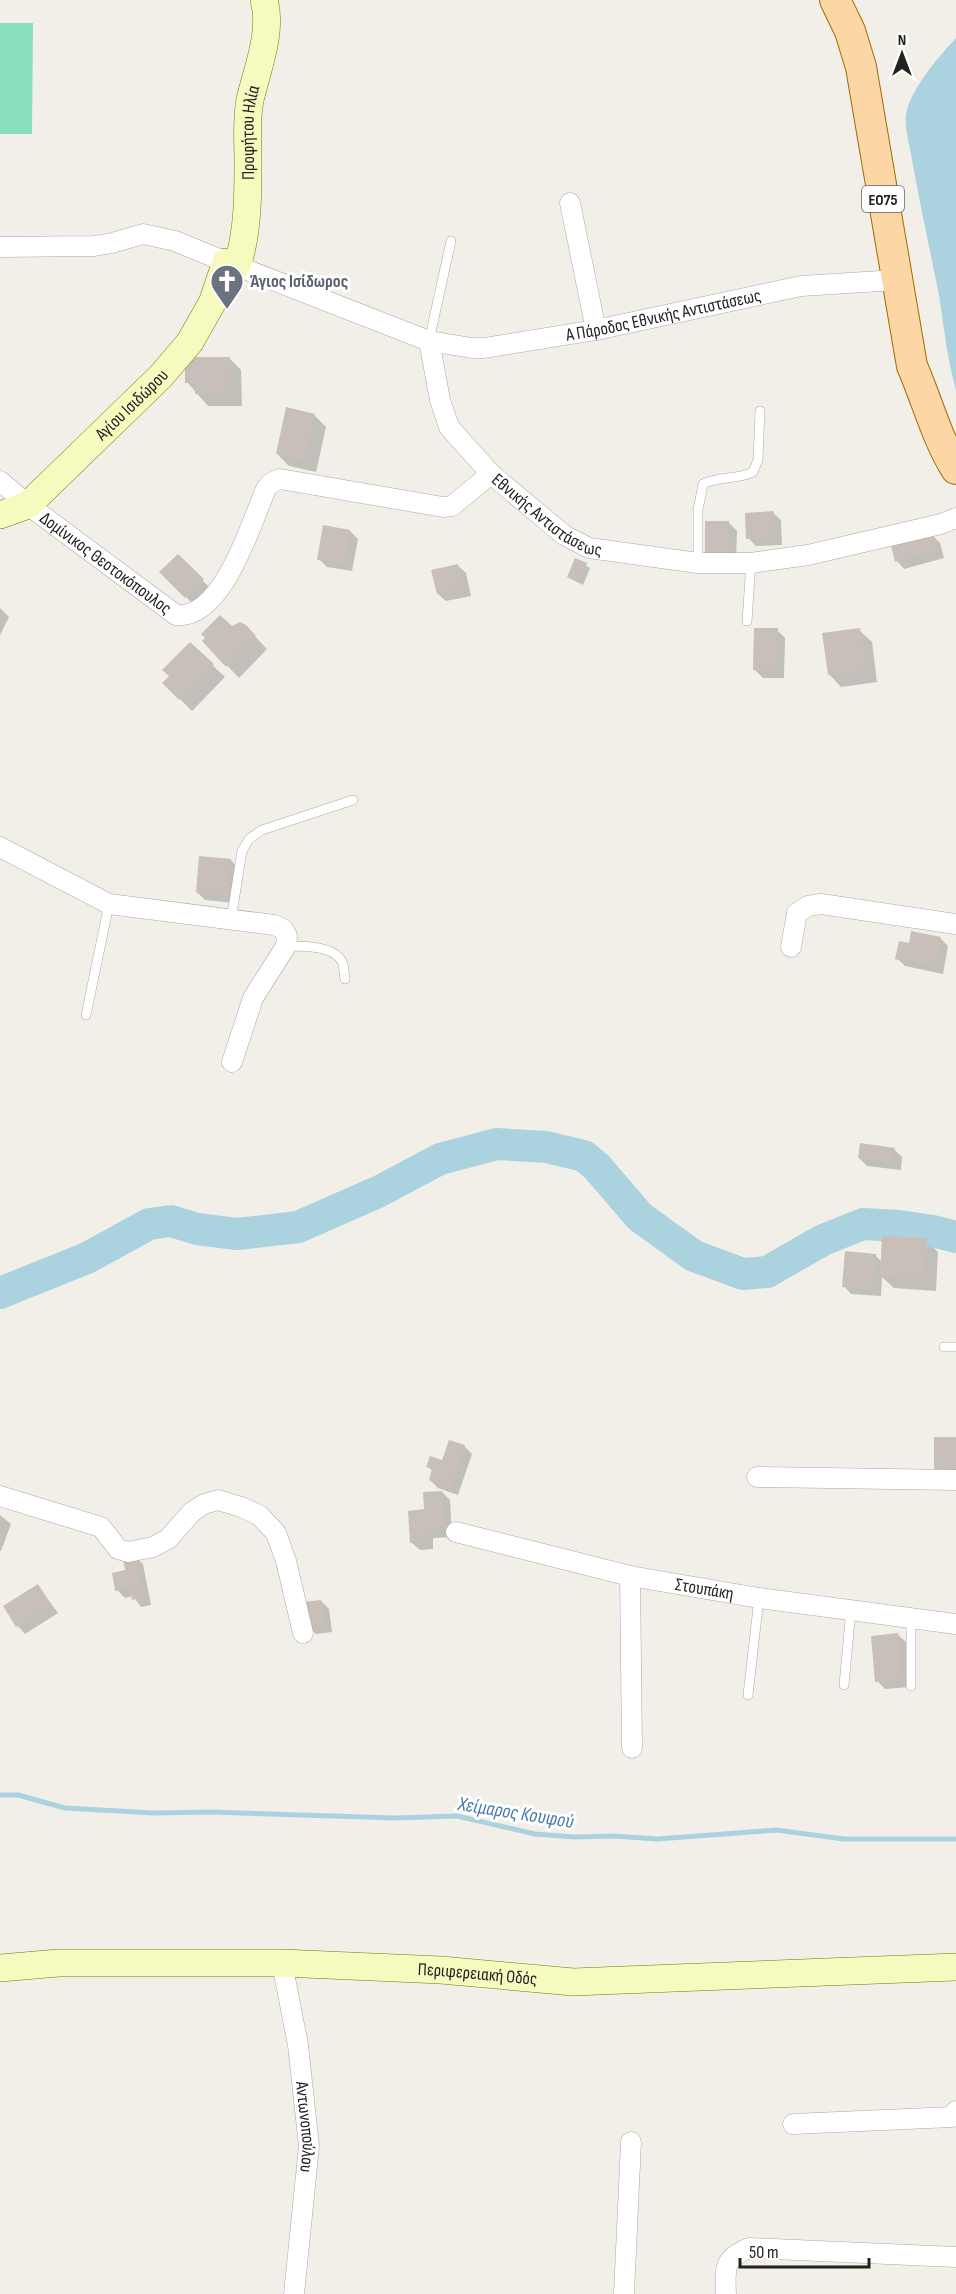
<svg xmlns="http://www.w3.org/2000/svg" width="956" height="2294" viewBox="0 0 956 2294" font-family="'Sofia Sans Condensed',sans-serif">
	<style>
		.pitch { fill: #88e0be }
		.water { fill: #aad3df }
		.shadow { fill: #0003 }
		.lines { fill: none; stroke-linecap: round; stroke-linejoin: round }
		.stream { stroke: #aad3df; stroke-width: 5 }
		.river { stroke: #aad3df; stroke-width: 32 }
		.building { fill: #c7bfb8 }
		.lane-casing { stroke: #a9a9a9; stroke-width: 10 }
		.street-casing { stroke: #a9a9a9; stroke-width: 21 }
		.secondary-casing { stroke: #707d05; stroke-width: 28 }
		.primary-casing { stroke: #a06b00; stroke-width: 32 }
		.lane { stroke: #fff; stroke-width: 9 }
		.street { stroke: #fff; stroke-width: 20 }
		.secondary { stroke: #f7fabf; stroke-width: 27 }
		.primary { stroke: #fcd6a4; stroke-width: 30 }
		.labels { text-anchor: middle; stroke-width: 6; stroke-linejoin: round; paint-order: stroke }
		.shield { fill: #fff; stroke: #646464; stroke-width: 1.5 }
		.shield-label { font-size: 16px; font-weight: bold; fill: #222 }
		.street-label { font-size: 18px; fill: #222; stroke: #fff }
		.worship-label { font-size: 18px; font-weight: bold; fill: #5b616d; stroke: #fff; text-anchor: start }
		.water-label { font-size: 20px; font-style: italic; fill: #4a7aab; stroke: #fff }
	</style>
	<rect width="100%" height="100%" fill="#f2efe9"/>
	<!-- pitch -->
	<path class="pitch" d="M0 23H33L32 134H0Z"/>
	<!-- water -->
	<path class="water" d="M956 38V390C947 359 944 327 939 295 930 250 920 205 912 160 910 146 904 128 906 114 911 89 938 57 956 38Z"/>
	<!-- shadow -->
	<path class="shadow" d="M229 358 241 370 242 406H208L187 382Z
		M314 415 326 427 316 472 289 466 277 454Z
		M773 513 781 520 782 545 756 546 748 538Z
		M729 523 737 531 736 562H714Z
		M350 531 358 539 352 571 327 567 319 559Z
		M933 536 940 543 944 558 904 569 897 561Z
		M178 556 210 588 194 605 161 572Z
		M576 560 590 568 583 585 569 577Z
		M458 566 466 573 471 596 446 601 438 594Z
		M0 608 9 617 0 635Z
		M245 626 267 649 239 678 204 641 232 628Z
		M777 630 785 638 784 678H763L755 670Z
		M859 630 872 642 877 682 841 687 829 674Z
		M190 644 225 677 192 711 164 683 171 676Z
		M231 860 238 868 235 903 205 900 197 892Z
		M940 938 948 946 943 974 905 966 897 958 910 944Z
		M895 1150 902 1157 901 1170 867 1166 859 1158Z
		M926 1240 938 1252 936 1291 894 1288 882 1277 881 1296 851 1294 844 1286 875 1255 882 1262Z
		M464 1446 472 1454 458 1495 438 1488 430 1480 433 1472 428 1466 443 1462Z
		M442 1492 450 1500 452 1537 433 1538V1549L420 1550 412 1543 426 1511Z
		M0 1515 11 1524 1 1551H0Z
		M135 1557 143 1564 151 1605 141 1607 133 1596 125 1598 117 1590Z
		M38 1586 58 1613 25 1634 18 1626Z
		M321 1601 329 1609 332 1632 316 1634 308 1626Z
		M898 1635 906 1642 910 1687 885 1689 877 1681Z"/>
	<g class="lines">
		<!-- stream -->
		<path class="stream" d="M0 1795H18L65 1808 154 1813 210 1812 395 1818 457 1816 535 1834 574 1837 614 1836 657 1839 776 1830 844 1839H956"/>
		<!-- river -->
		<path class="river" d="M0 1293 87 1258 149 1224 171 1221 197 1229 237 1234 298 1227 378 1192 440 1159 497 1144 546 1147 584 1156 597 1167 640 1217 694 1256 743 1274 767 1272 823 1240 863 1224 899 1226 933 1231 956 1237"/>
	</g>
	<!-- building -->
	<path class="building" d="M185 357H230V394H195V383H185Z
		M286 407 315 414 304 461 276 454Z
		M774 511 775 537 746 539 745 513Z
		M705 521H729V555L705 554Z
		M323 525 350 530 345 564 317 560Z
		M933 534 938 551 895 562 891 545Z
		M178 554 204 579 185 598 159 572Z
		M575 558 587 563 579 583 567 577Z
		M458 564 464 589 437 594 431 570Z
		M220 615 232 626 240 622 246 625 256 636 226 667 202 641 205 638 201 634Z
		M754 628H778L777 671 753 670Z
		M860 628 866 670 828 675 822 633Z
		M190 642 214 664 179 700 162 683 169 676 162 670Z
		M199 856 231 859 228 896 196 893Z
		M911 931 941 937 935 967 895 959 899 941 909 943Z
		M860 1143 895 1148 893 1163 858 1158Z
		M882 1236 927 1238 924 1279 880 1277Z
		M845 1251 876 1254 874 1289 842 1287Z
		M934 1437H956V1470H934Z
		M449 1440 465 1445 450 1488 429 1480 432 1469 426 1467 430 1456 442 1460Z
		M442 1491 445 1529 426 1531V1542L410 1543 408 1511 424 1509 423 1492Z
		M135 1555 144 1597 132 1600 130 1588 115 1591 112 1573 125 1570 123 1557Z
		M38 1584 51 1604 16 1627 3 1606Z
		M321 1600 325 1624 307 1626 304 1602Z
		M898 1633 903 1679 875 1682 871 1636Z"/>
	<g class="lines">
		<defs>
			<path id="lane" d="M429 341 451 241
				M698 563V510L703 484C718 476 737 480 753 472L758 460 760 411
				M747 621 751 563
				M231 920 242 851 249 839 262 830 353 800
				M286 946C302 946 336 945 343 964 344 969 344 974 345 979
				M86 1015 109 904
				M944 1347H956
				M911 1617V1686
				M844 1685 851 1609
				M748 1695 759 1598"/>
			<g id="street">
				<path d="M570 203 596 330"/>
				<path d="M0 247 94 246 112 243 143 234 175 241 226 262"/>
				<path id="s1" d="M237 266 429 341 440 400 449 427 491 474 564 535 589 548 698 563H751L808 555 941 524 956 518"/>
				<path id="s2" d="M429 341 472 348H484L596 330 801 286 897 280"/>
				<path id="s3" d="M0 481 28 505 176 615C223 620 251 523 266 489L271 483 280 479 443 507 452 506 491 474"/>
				<path d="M0 847 109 904 274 925 283 929 287 936 286 946 253 998 232 1062"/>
				<path d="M791 947 797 913 808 906 821 904 956 924"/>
				<path d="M757 1477 956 1480"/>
				<path d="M0 1496 101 1527 118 1549 128 1552 153 1547 168 1539 192 1512 204 1504 218 1500 241 1507 259 1515 276 1533 286 1561 303 1633"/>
				<path id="s4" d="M456 1532 630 1576 759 1598 956 1624"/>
				<path d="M630 1576 632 1748"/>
				<path id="s5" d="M282 1963 298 2045 309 2146 294 2294"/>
				<path d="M793 2124 952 2117 956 2111"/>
				<path d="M624 2294 631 2142"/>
				<path d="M726 2294C725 2268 723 2259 749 2248L956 2257"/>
			</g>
			<g id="secondary">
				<path id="s6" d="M0 515 28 505 161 376 190 342 212 303 226 262 237 266C248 233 248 195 248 161 248 140 246 120 250 100 257 69 273 32 264 0"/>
				<path id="s7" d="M0 1968 58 1963H282L441 1970 573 1982 956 1967"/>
			</g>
			<path id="primary" d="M835 0 850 31 861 67 912 366C927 400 936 437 956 469"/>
		</defs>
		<!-- lane casing -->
		<use href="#lane" class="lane-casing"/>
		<!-- street casing -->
		<use href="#street" class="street-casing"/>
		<!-- secondary casing -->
		<use href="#secondary" class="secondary-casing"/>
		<!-- primary casing -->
		<use href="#primary" class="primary-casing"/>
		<!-- lane -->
		<use href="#lane" class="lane"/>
		<!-- street -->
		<use href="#street" class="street"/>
		<!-- secondary -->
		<use href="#secondary" class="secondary"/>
		<!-- primary -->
		<use href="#primary" class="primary"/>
	</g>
	<!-- icons -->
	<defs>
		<symbol id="church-pin" viewBox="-11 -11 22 30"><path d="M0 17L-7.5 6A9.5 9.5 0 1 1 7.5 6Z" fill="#6b7280" stroke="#fff"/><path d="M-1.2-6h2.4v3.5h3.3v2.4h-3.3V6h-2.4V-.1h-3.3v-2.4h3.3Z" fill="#fff"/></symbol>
	</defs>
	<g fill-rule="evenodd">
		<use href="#church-pin" x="208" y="262" width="38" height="52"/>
	</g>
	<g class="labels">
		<!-- shield labels -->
		<rect class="shield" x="862" y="186" width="42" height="26" rx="4.5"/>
		<g class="shield-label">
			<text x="883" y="205">ΕΟ75</text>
		</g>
		<!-- street labels -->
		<g class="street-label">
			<text dy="6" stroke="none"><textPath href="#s6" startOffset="494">Προφήτου Ηλία</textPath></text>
			<text dy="6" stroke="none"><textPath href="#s2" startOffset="238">Α Πάροδος Εθνικής Αντιστάσεως</textPath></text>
			<text dy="6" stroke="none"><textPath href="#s6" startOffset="174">Αγίου Ισιδώρου</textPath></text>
			<text dy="6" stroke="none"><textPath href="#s1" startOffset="428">Εθνικής Αντιστάσεως</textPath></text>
			<text dy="6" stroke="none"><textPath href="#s3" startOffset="134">Δομίνικος Θεοτοκόπουλος</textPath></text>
			<text dy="6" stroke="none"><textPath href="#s4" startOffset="255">Στουπάκη</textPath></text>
			<text dy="6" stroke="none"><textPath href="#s7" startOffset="478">Περιφερειακή Οδός</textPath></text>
			<text dy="6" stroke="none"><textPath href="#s5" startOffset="166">Αντωνοπούλου</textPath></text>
		</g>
		<!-- worship labels -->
		<g class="worship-label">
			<text x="250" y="287">Άγιος Ισίδωρος</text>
		</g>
		<!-- water labels -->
		<g class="water-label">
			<text transform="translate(516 1812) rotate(9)" y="7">Χείμαρος Κουφού</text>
		</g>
	</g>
	<!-- north arrow -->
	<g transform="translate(902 54)" stroke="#ffffff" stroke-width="4.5" paint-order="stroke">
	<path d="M0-4.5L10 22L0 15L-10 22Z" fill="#222222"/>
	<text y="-9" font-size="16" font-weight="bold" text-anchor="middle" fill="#222222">N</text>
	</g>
	<!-- scale -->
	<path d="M740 2258v9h129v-9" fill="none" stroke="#222222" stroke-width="3"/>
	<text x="749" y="2258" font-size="18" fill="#222222" stroke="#ffffff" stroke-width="4.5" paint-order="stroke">50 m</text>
</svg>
